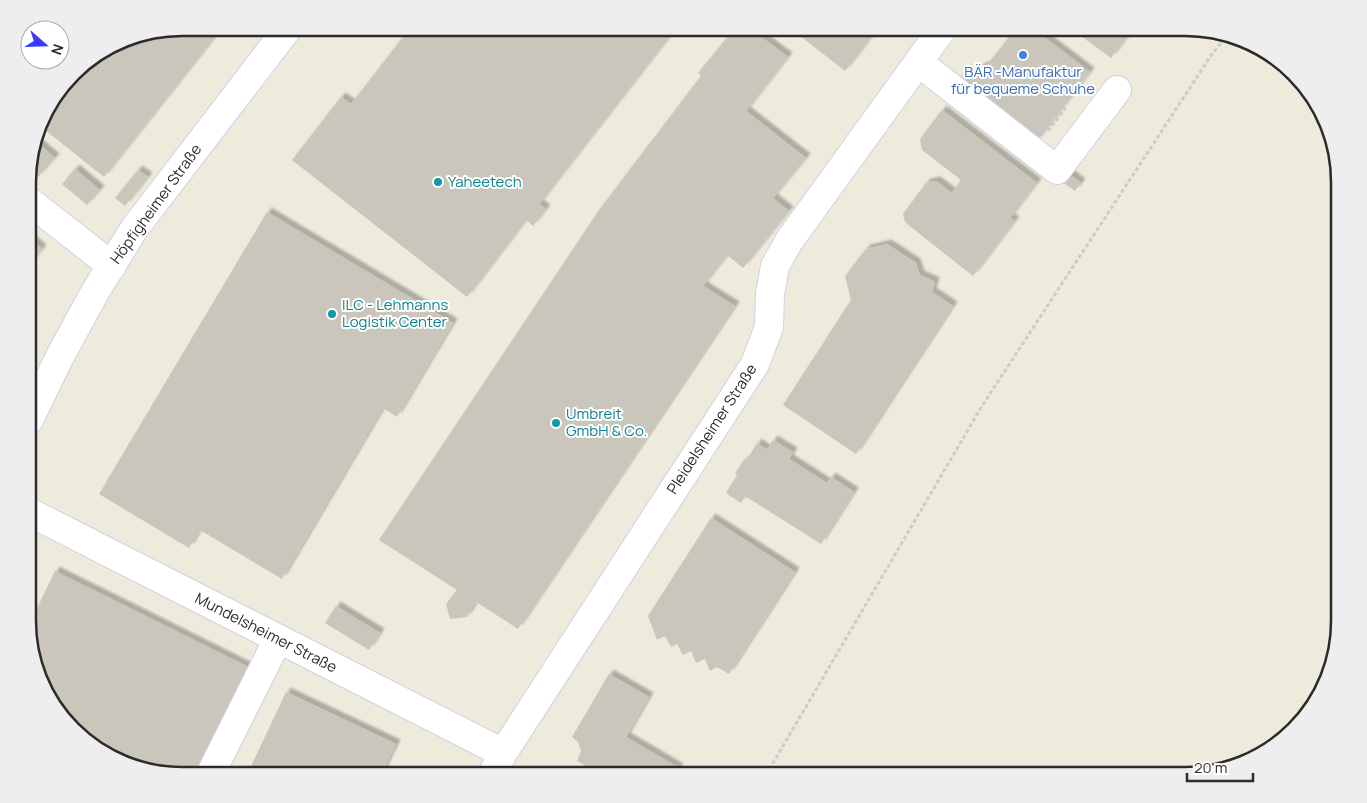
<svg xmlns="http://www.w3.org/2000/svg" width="1367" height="803" viewBox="0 0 1367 803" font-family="Manrope,sans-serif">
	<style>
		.building { fill: #cac6bb; filter: url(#shadow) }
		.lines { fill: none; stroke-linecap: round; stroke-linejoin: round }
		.minor-casing { stroke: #d1d1e5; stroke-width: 30 }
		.path { stroke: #ccc; stroke-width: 3; stroke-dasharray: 4 2.5; stroke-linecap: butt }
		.minor { stroke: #fff; stroke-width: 28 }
		.shop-dot { fill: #3f7fe0; stroke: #fff; stroke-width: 2 }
		.culture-dot { fill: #0f9aa8; stroke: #fff; stroke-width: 2 }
		.labels { text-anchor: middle; stroke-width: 4; stroke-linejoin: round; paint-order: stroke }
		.shop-label { font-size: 15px; fill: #366cbe; stroke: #fff }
		.culture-label { font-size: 15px; fill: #0d838f; stroke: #fff; text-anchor: start }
		.street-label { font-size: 15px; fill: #2b2b2b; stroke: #fff }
		.rim { fill: none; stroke: #2b2b2b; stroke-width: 2.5 }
	</style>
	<defs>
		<filter id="shadow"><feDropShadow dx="4.5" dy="-4.5" stdDeviation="1" flood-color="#0004"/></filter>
	</defs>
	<rect width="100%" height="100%" fill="#eeeadc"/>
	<!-- building -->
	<path class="building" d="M182 28H222L104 177 40 126 44 114 80 66 123 39Z
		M410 28H676L539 204 546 209 533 226 526 220 467 297 292 160 341 97 351 104Z
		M735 28H749L788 57 746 111 806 158 773 198 789 211 743 268 727 255 703 286 735 306 518 629 476 602 467 617 450 619 446 604 457 590 379 540 599 210 701 76 698 73Z
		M790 28H885L882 31 878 28 845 71Z
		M1016 28H1032L1090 72 1036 142 957 80 988 64Z
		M1070 28H1134L1111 58Z
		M942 110 1037 183 1010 218 1015 221 973 276 907 224 904 219 903 214 926 183 936 181 952 193 961 180 922 150 920 139Z
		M35 141 55 158 38 177 29 169V162Z
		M75 169 100 190 87 205 62 184Z
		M138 170 148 177 125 206 115 198Z
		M1064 170 1081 183 1075 191 1058 179Z
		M267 212 453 323 397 417 383 408 282 579 200 530 189 548 99 494Z
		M29 238 42 249 29 265Z
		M887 244 916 263 920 275 935 282 932 292 953 306 856 454 783 405 851 300 845 276 866 249Z
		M773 440 793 452 789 459 827 483 831 477 854 492 821 544 745 496 741 503 726 493 737 475 735 473 744 460 746 461 757 443 767 450Z
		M711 518 795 572 729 674 717 667 710 671 705 659 696 663 691 651 683 655 677 644 671 647 665 636 657 640 648 616Z
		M55 571 250 668 198 775H182L105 755 53 706 29 641V625Z
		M336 606 380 633 369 650 325 623Z
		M609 674 649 697 626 737 679 768 675 775H601L577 761 581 751 578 742 572 737Z
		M286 692 396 744 381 775H247Z"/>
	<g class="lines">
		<defs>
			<path id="minor" d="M918 62 1057 170 1117 90
				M29 201 112 266
				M29 420 59 358 95 292 134 229 288 28
				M29 512 503 753
				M210 775 278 639
				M492 775 503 753 755 364 769 327 770 294 775 266 789 241 943 28"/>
		</defs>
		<!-- minor casing -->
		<use href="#minor" class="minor-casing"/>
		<!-- path -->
		<path class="path" d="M1048 131 1065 109 1063 107
			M766 775 982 406 1212 54 1225 38"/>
		<!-- minor -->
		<use href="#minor" class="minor"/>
	</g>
	<!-- markers -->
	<circle class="shop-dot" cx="1023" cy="55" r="5"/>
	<g class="culture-dot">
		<circle cx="438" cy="182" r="5"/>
		<circle cx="332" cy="314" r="5"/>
		<circle cx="556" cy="423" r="5"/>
	</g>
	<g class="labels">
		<!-- shop labels -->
		<g class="shop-label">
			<text x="1023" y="77">BÄR -Manufaktur<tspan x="1023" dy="17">für bequeme Schuhe</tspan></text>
		</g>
		<!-- culture labels -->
		<g class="culture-label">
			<text x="448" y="187">Yaheetech</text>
			<text x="342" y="310">ILC - Lehmanns<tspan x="342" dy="17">Logistik Center</tspan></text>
			<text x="566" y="419">Umbreit<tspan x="566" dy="17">GmbH &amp; Co.</tspan></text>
		</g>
		<!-- street labels -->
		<g class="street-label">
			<text transform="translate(156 204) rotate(-54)" y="5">Höpfigheimer Straße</text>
			<text transform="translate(712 429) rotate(-57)" y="5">Pleidelsheimer Straße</text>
			<text transform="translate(266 633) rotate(27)" y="5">Mundelsheimer Straße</text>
		</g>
	</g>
	<!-- crop -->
	<path d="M0 0H1367V803H0ZM182 36H1185A146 146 0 0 1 1331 182V621A146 146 0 0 1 1185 767H182A146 146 0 0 1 36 621V182A146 146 0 0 1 182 36Z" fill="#eee" fill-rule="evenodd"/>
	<path class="rim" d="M182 36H1185A146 146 0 0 1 1331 182V621A146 146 0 0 1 1185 767H182A146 146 0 0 1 36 621V182A146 146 0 0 1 182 36Z"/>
	<!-- north arrow -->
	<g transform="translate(45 45) rotate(110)"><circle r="24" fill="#ffffff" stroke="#aaaaaa"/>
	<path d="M0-4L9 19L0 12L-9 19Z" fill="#383bff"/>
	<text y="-8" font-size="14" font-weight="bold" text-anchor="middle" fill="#2b2b2b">N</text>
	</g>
	<!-- scale -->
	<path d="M1187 773v8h66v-8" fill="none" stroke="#2b2b2b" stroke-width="2.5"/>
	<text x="1194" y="773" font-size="15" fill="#2b2b2b" stroke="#ffffff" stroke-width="4" paint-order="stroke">20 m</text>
</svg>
